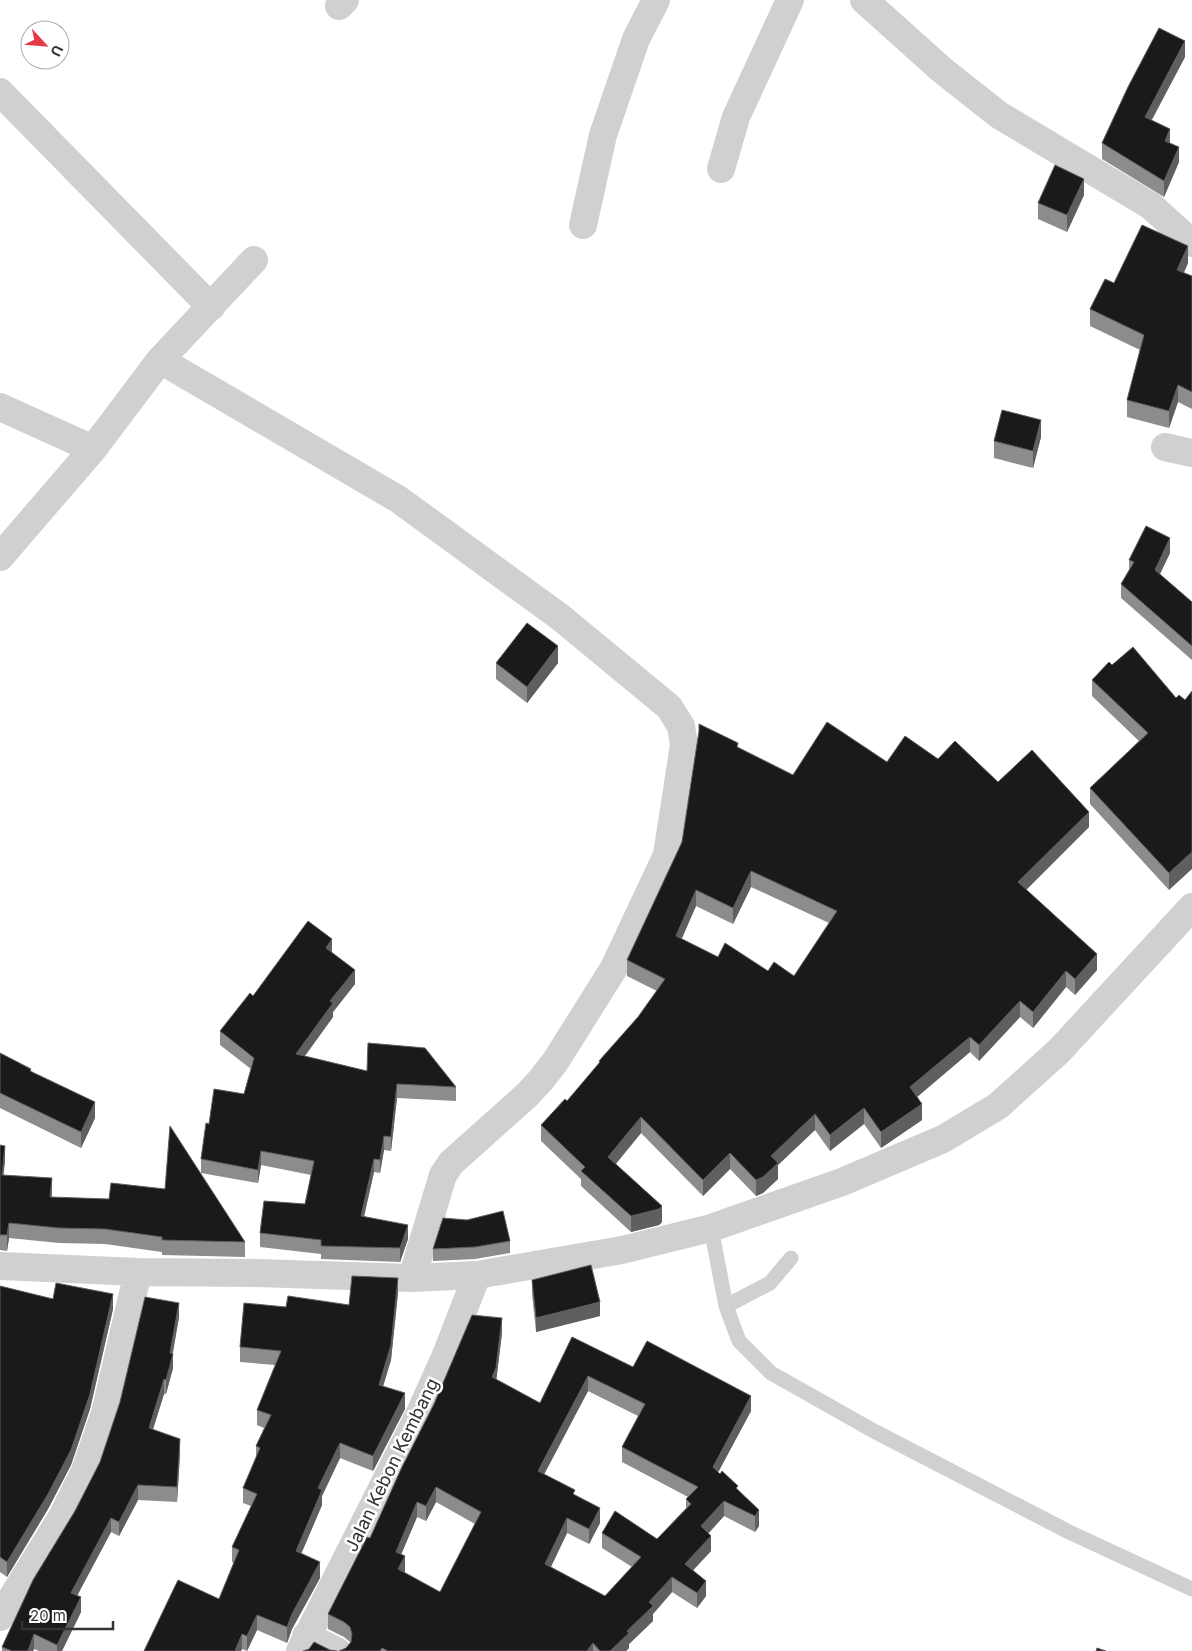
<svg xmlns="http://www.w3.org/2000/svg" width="1192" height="1651" viewBox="0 0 1192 1651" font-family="Inter,sans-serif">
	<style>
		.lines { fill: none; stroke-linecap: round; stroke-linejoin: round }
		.service { stroke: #d0d0d0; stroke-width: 15 }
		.minor { stroke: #d0d0d0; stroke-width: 28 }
		.wall { fill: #8c8c8c; fill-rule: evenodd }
		.shaded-wall { fill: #5f5f5f }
		.building { fill: #1a1a1a; stroke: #5f5f5f; fill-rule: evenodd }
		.labels { text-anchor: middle; stroke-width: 5; stroke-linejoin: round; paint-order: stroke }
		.street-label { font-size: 18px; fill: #333; stroke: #fff }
	</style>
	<rect width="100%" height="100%" fill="#fff"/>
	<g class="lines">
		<!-- service -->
		<path class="service" d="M711 1228 726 1306 739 1341 771 1373 872 1430 1069 1532 1192 1589
			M726 1306 770 1283 791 1258"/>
		<!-- minor -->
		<path class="minor" d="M864 0 942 70 999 115 1151 206 1192 243
			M339 6 345 0
			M0 92 211 307
			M721 169 736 117 790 0
			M583 225 603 135 636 39 656 0
			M160 360 398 499 560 617 669 707 681 726 684 745 667 855 614 968 555 1062 540 1081 527 1095 451 1163 443 1175 412 1278
			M0 407 93 449
			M1165 447 1192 453
			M0 557 93 449 160 360 254 260
			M0 1266 138 1272 257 1273 412 1278 477 1275 622 1250 711 1228 842 1182 943 1139 998 1106 1059 1051 1192 907
			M0 1617 62 1517 85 1471 105 1413 138 1272
			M306 1636 337 1651
			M300 1651 420 1413 446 1355 477 1275"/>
	</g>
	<!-- wall -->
	<path class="wall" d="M1185 57 1152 120 1170 143 1179 162 1164 197 1102 159V143Z
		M1084 195 1067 232 1038 219V203Z
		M1188 263 1184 273 1192 276V409L1178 402 1169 428 1127 417V400L1140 350 1090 326V309L1114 283Z
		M1041 437 1033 468 994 458V441Z
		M1170 553 1160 574 1192 602V660L1121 598V584L1129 570V560Z
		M496 663H558L527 703 496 679Z
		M1112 665 1176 698 1185 700 1169 890 1090 804V788L1139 741 1092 696V680Z
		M699 724 738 747 793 775 887 762 938 759 998 782 1089 827 1026 890 1097 970 1075 995 1066 987 1033 1028 1020 1017 979 1061 970 1052 917 1097 922 1120 881 1148 864 1124 830 1151 815 1130 778 1165V1179L763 1193 756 1196 730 1169 703 1196 641 1133 616 1164 662 1222 659 1225 631 1232 581 1186V1179L541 1141V1125L567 1101 599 1064V1061L638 1017 657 991 627 976V960L682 842 699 734ZM751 887 829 923 794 976 768 971 718 957 681 939 696 906 733 924Z
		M332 953 355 984 333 1012V1017L305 1056 367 1071 456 1087V1101L397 1098 391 1151 384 1150 380 1173 374 1172 364 1216 408 1239 400 1262 321 1259V1254L260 1247V1233L305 1204 311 1175 261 1165 258 1183 201 1173V1159L209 1124 244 1094 251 1069 220 1045V1031L253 996Z
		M0 1053 31 1071 95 1118 81 1148 0 1108Z
		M0 1145 5 1161 3 1175 52 1194 51 1197 245 1242V1257L162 1255V1252L105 1244 59 1243 9 1238 7 1251 0 1250Z
		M467 1220 510 1241V1253L475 1259 433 1261V1249Z
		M532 1280 600 1316 536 1332 532 1294Z
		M0 1286 53 1299 113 1309 90 1409 71 1465 48 1509 7 1577 0 1572Z
		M398 1293 391 1360 383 1386 405 1409 373 1471 340 1458 322 1496V1505L301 1554 320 1578 292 1629 287 1643 257 1630 247 1651 242 1649 241 1651H144L219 1599 234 1563 232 1562V1547L251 1506 243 1503V1488L256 1458V1446L264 1428 257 1425V1410L275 1365 240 1362V1347L286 1307 349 1305Z
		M179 1317 173 1353V1368L166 1394H164L153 1429 180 1454 177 1502 138 1500 119 1536 111 1532 77 1596 81 1612 62 1651H39L34 1649 33 1651H2V1647Z
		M502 1333 496 1380 540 1403 572 1337 633 1367 751 1411 718 1472 759 1510V1526L755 1532 724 1516 709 1533 711 1551 693 1570 706 1596 697 1608 672 1592 653 1614V1621L629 1644V1648L626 1651H339L346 1648 350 1643V1642L344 1637 328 1629V1614L370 1538ZM588 1391 638 1416 622 1447V1462L688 1497 686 1499V1508L657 1539 602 1533V1548L632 1567 605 1596 551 1567 567 1533 589 1544 600 1523 575 1495 544 1474ZM436 1502 475 1524 440 1592 404 1572 401 1554 417 1517 426 1521Z"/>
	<!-- shaded-wall -->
	<path class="shaded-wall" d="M1185 41V57L1145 132V117Z
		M1170 129V145L1165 141Z
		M1179 147V162L1164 197V181Z
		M1084 179V195L1067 232V215Z
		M1188 246V263L1177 287V270Z
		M1178 385V402L1169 428V411Z
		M1041 420V437L1033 468V451Z
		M1170 538V553L1155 584V570Z
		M558 646V663L527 703V687Z
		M1089 812V827L1018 898V882Z
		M1192 852V869L1169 890V873Z
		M751 871V887L733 924V908Z
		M696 890V906L676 952V936Z
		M332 939V953L326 948Z
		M1097 954V970L1075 995V979Z
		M355 970V984L333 1012V1017L296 1068V1054L330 1001Z
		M1066 971V987L1033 1028V1012Z
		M1020 1001V1017L979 1061V1045Z
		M970 1037V1052L910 1103V1087Z
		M397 1084V1098L391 1151V1137Z
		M95 1102V1118L81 1148V1132Z
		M922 1104V1120L881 1148V1132Z
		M864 1108V1124L830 1151V1135Z
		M815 1114V1130L778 1165V1179L763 1193 756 1196V1180L771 1156Z
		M641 1117V1133L608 1173V1157Z
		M384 1136V1150L380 1173V1160Z
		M5 1146V1161L2 1190V1175Z
		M261 1151V1165L258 1183V1170Z
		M730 1153V1169L703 1196V1180Z
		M374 1159V1172L361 1230V1216Z
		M52 1178V1194L50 1213V1197Z
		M662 1206V1222L659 1225 631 1232V1216Z
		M9 1223V1238L7 1251V1235Z
		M408 1225V1239L400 1262V1248Z
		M398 1278V1293L391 1360 379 1400V1385Z
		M113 1294V1309L90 1409 71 1465 48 1509 7 1577V1562Z
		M600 1302V1316L536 1332V1318Z
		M179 1303V1317L171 1361 173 1354V1368L166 1394V1380Z
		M502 1318V1333L496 1383 492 1377Z
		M588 1376V1391L538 1486V1471Z
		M164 1379V1394L149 1442V1428Z
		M405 1393V1409L373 1471V1456Z
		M751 1396V1411L713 1482V1467Z
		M180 1439V1454L177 1502V1487Z
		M340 1443V1458L322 1496V1505L296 1566V1551L318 1488Z
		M138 1485V1500L119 1536V1522Z
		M436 1487V1502L426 1521V1506Z
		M724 1501V1516L701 1541V1526Z
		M417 1502V1517L396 1567V1552Z
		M600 1508V1523L589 1544V1529Z
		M759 1510V1526L755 1532V1516Z
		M111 1518V1532L71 1607V1593Z
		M567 1518V1533L545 1579V1564Z
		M711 1536V1551L685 1579V1564Z
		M405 1556V1572L398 1584V1569Z
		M320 1562V1578L292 1629 287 1643V1627L292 1614Z
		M672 1577V1592L653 1614V1621L629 1644V1648L626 1651H610L649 1602Z
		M706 1581V1596L697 1608V1593Z
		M81 1597V1612L62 1651H57V1645Z
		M257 1615V1630L247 1651V1636Z
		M34 1634V1649L33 1651H28Z
		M242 1634V1649L241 1651H235Z
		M593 1643V1651H587Z"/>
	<!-- building -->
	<path class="building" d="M1159 28 1185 41 1145 117 1170 129 1165 141 1179 147 1164 181 1102 143 1128 87Z
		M1055 165 1084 179 1067 215 1038 203Z
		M1142 225 1188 246 1177 270 1192 276V392L1178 385 1169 411 1127 400 1144 335 1090 309 1105 279 1114 283Z
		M1002 410 1041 420 1033 451 994 441Z
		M1146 526 1170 538 1155 570 1192 602V646L1121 584 1134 562 1129 560Z
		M527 623 558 646 527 687 496 663Z
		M1133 647 1176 698 1179 695 1185 700 1192 691V852L1169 873 1090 788 1148 733 1092 680 1109 662 1112 665Z
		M827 722 887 762 905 736 938 759 955 741 998 782 1032 750 1089 812 1018 882 1097 954 1075 979 1066 971 1033 1012 1020 1001 979 1045 970 1037 910 1087 922 1104 881 1132 864 1108 830 1135 815 1114 771 1156 778 1163 763 1177 756 1180 730 1153 703 1180 641 1117 608 1157 662 1206 659 1209 631 1216 581 1171 585 1167 541 1125 565 1099 567 1101 600 1062 599 1061 638 1017 665 979 627 960 682 842 699 731V724L738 743 737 747 793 775ZM751 871 837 911 794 976 774 962 768 971 725 943 718 957 676 936 696 890 733 908Z
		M308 921 332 939 326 948 355 970 330 1001 333 1003 296 1054 367 1071 368 1043 425 1048 456 1087 397 1084 391 1137 384 1136 380 1160 374 1159 361 1216 408 1225 400 1248 321 1246V1240L260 1233 264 1201 305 1204 314 1161 261 1151 258 1170 201 1159 206 1123 209 1124 214 1089 244 1094 254 1058 220 1031 250 993 253 996Z
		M0 1053 31 1069 30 1071 95 1102 81 1132 0 1093Z
		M170 1126 245 1242 162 1240V1237L105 1229 59 1228 9 1223 7 1235H0V1145L5 1146 2 1175 52 1178 50 1197 109 1199 111 1183 165 1189Z
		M503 1211 510 1241 475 1247 433 1249 443 1218 467 1220Z
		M591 1265 600 1302 536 1318 532 1280Z
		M352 1276 398 1278 391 1345 379 1385 405 1393 373 1456 340 1443 318 1488 322 1490 296 1551 320 1562 292 1614 287 1627 257 1615 247 1636 242 1634 235 1651H144L178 1580 219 1599 239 1550 232 1547 257 1494 243 1488 260 1448 256 1446 271 1415 257 1410 281 1351 240 1347 244 1303 286 1307 288 1296 349 1305Z
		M56 1283 113 1294 90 1394 71 1450 48 1494 7 1562 0 1557V1286L53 1299Z
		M145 1297 179 1303 170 1353 173 1354 166 1380 164 1379 149 1428 180 1439 177 1487 138 1485 119 1522 111 1518 71 1593 81 1597 57 1645 34 1634 28 1651H12L2 1647 33 1580 75 1511 100 1462 120 1402Z
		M472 1315 502 1318 496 1368 492 1377 540 1403 572 1337 633 1367 647 1341 751 1396 713 1467 720 1474 722 1471 738 1486 736 1488 759 1510 755 1516 724 1501 701 1526 711 1536 685 1564 706 1581 697 1593 672 1577 649 1602 653 1606 627 1631 629 1633 610 1651H600L593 1643 587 1651H388L382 1648 380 1651H339L346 1648 351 1642 352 1634 350 1627 344 1622 328 1614 367 1537 370 1538 402 1467 434 1404ZM588 1376 645 1404 622 1447 698 1487 686 1499 691 1504 657 1539 615 1511 602 1533 641 1557 605 1596 545 1564 567 1518 589 1529 600 1508 573 1494 575 1490 538 1471ZM436 1487 481 1512 440 1592 398 1569 405 1556 396 1552 417 1502 426 1506Z
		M314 1642 330 1650 337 1651H303L309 1649Z
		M1097 1648 1106 1651H1096Z"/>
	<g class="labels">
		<!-- street labels -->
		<g class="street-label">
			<text transform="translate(392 1465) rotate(-64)" y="6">Jalan Kebon Kembang</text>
		</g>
	</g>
	<!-- north arrow -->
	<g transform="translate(45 45) rotate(116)"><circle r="24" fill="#ffffff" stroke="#adadad"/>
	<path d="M0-4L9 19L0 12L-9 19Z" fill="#e63946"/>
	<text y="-8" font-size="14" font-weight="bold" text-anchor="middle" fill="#333333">U</text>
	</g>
	<!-- scale -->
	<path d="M22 1621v8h91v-8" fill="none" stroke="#333333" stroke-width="2.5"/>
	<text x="30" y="1621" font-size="15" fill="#333333" stroke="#ffffff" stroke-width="4" paint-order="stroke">20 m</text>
</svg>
